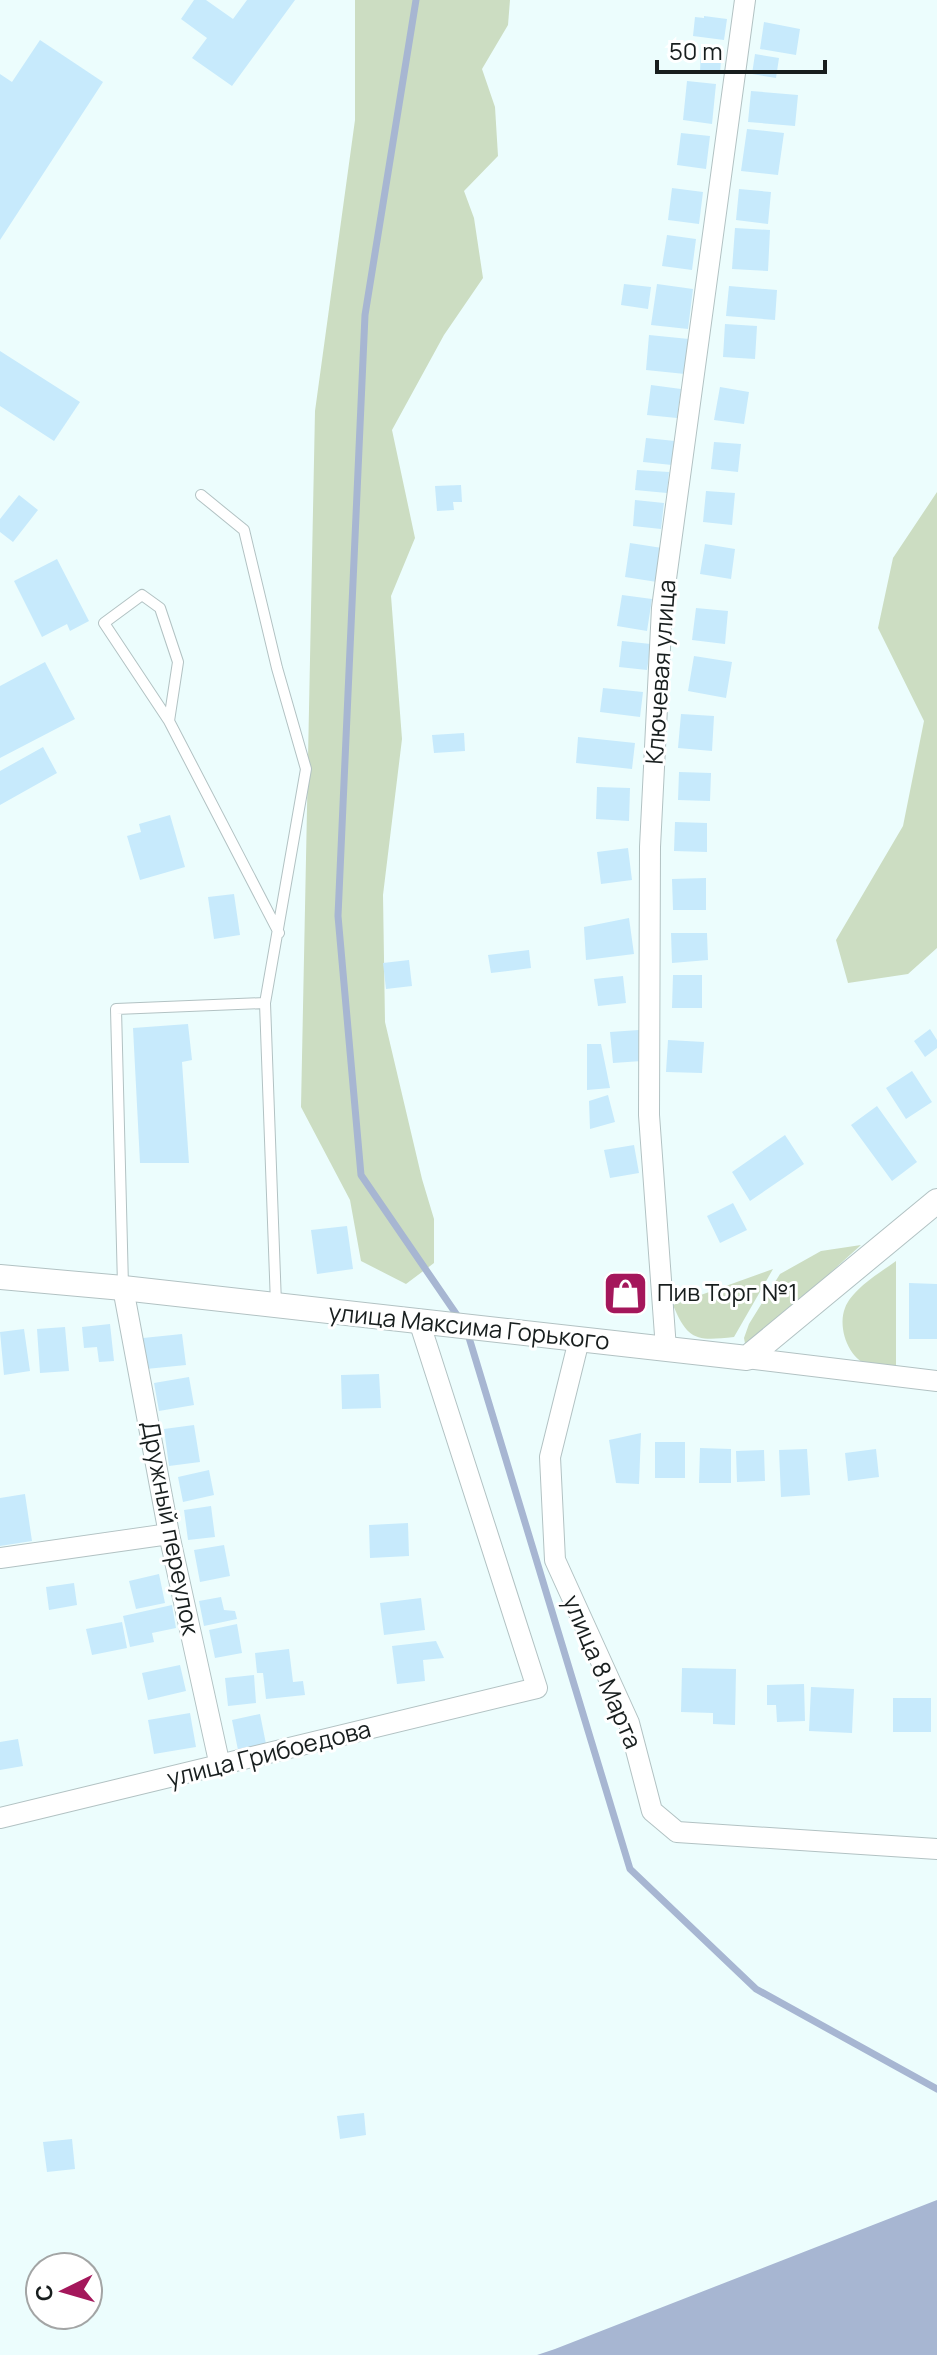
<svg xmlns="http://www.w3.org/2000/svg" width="937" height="2355" viewBox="0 0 937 2355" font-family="Manrope,sans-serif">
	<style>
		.green { fill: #ccddc2 }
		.water { fill: #a7b6d2 }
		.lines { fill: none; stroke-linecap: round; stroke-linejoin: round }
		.stream { stroke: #a7b6d2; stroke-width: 7 }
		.building { fill: #c7eafc }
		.service-casing { stroke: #b2c2c3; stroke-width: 12 }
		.minor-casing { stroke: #b2c2c3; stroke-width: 22 }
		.tertiary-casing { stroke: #b2c2c3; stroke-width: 26 }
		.service { stroke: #fff; stroke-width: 10 }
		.minor { stroke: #fff; stroke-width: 20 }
		.tertiary { stroke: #fff; stroke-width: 24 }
		.labels { text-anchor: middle; stroke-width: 6; stroke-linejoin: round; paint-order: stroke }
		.street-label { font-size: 24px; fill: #181e1e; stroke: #fff }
		.poi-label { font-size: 24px; fill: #181e1e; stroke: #fff; text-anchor: start }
	</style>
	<rect width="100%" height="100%" fill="#ecfdfd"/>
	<!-- green -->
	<path class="green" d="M355 0H510L508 25 482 69 495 107 498 156 464 191 474 218 483 278 444 335 392 430 415 538 391 596 402 739 383 895 385 1022 422 1179 434 1219V1263L406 1284 361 1261 350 1200 301 1107 315 411 355 120Z
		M937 492V948L908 974 848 983 836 940 903 826 924 721 878 628 893 558Z
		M861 1245 746 1349 744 1338 749 1324 780 1274 821 1251Z
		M896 1261V1365C889 1365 878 1367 871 1366 849 1361 837 1328 845 1308 852 1289 881 1272 896 1261Z
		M773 1269 734 1337C697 1341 688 1341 673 1305Z"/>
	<!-- water -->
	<path class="water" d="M937 2200V2355H537L555 2349Z"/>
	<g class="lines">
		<!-- stream -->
		<path class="stream" d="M416 0 365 315 338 916 361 1175 461 1321
			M467 1331 630 1869 756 1989 937 2089"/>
	</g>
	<!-- building -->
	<path class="building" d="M194 0H206L233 19 247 0H295L232 86 192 58 207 38 181 19Z
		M704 16 727 19 724 40 693 36 695 17 704 18Z
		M764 22 800 29 796 55 760 49Z
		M40 40 103 82 0 240V74L12 82Z
		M701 45 722 46 720 74 700 73Z
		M755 54 779 58 776 78 752 74Z
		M687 81 716 84 712 124 683 120Z
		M751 91 798 95 795 126 748 122Z
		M747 129 784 133 778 175 741 171Z
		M681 133 710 136 706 169 677 165Z
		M672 188 703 192 699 224 668 220Z
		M739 189 771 192 768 224 736 220Z
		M735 228 770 230 768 271 732 269Z
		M667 235 696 239 692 270 662 266Z
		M624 284 651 287 648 309 621 305Z
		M657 284 693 289 688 329 651 325Z
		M729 286 777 290 775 320 726 316Z
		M725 324 757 326 755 359 723 357Z
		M649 335 689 339 685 374 646 370Z
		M0 351 80 402 54 441 0 406Z
		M651 385 681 389 677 418 647 415Z
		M720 387 749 392 744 424 714 420Z
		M646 438 675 441 672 465 643 462Z
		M714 442 741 444 738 472 711 469Z
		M637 470 669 472 667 493 635 490Z
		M461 485 462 502H453L454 510 437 511 435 486Z
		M706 491 735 493 732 525 703 522Z
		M19 495 38 510 13 542 0 532V519Z
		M635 500 664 503 661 529 633 526Z
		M630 543 662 548 657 582 625 577Z
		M705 544 735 549 731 579 700 574Z
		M57 559 89 621 70 631 67 624 42 637 14 581Z
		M622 595 652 599 647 631 617 626Z
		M696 608 728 611 725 644 692 640Z
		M622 641 651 644 647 670 619 667Z
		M694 656 732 662 726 698 688 691Z
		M45 662 75 719 0 758V686Z
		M603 688 643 692 640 717 600 712Z
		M681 714 714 716 712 751 678 748Z
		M464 733 465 751 434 753 432 735Z
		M578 737 635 743 632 769 576 763Z
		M43 747 57 773 0 805V771Z
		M679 772 711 773 710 801 678 800Z
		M597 787 630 788 629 821 596 819Z
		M170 815 185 867 140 880 127 836 141 832 139 824Z
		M675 822 707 823V852L674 851Z
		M628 848 632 880 601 884 597 852Z
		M706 878V910H673L672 879Z
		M234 894 240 935 214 939 208 897Z
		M629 918 634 954 586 960 584 927Z
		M671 933H707L708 960 672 963Z
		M529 950 531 968 491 973 488 955Z
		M409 960 412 986 386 989 383 963Z
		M673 975H702V1008H672Z
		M623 976 626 1003 598 1006 594 979Z
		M188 1024 192 1060 182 1062 189 1163H140L133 1028Z
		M930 1029 937 1040V1048L925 1057 914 1041Z
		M639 1030 642 1061 613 1063 610 1032Z
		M668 1040 704 1042 702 1073 666 1072Z
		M587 1044H601L610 1088 587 1090Z
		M912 1071 932 1102 906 1119 886 1088Z
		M608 1095 615 1122 590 1129 589 1101Z
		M877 1106 917 1162 892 1181 851 1125Z
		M785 1135 804 1164 750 1201 732 1172Z
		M634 1145 639 1173 610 1178 604 1150Z
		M733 1203 747 1230 720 1243 707 1216Z
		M347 1226 353 1269 317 1274 311 1230Z
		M632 1278 635 1293 610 1299 606 1284Z
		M909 1283 937 1284V1339H909Z
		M110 1324 114 1361 99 1362 97 1347 84 1348 82 1327Z
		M65 1327 69 1371 40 1373 37 1329Z
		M24 1329 30 1371 4 1375 0 1332Z
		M182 1334 186 1365 146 1369 143 1338Z
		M379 1374 381 1408 342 1409 341 1375Z
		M189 1377 194 1405 159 1411 154 1383Z
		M194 1425 200 1462 169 1466 164 1429Z
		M641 1433 639 1484 616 1483 609 1440Z
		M655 1442H685V1478H655Z
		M700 1448 731 1449V1483H699Z
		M807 1449 810 1495 781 1497 779 1450Z
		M876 1449 879 1477 848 1481 845 1453Z
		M764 1450 765 1481 737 1482 736 1451Z
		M209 1470 214 1495 183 1502 178 1477Z
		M25 1494 32 1541 0 1546V1498Z
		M211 1506 215 1537 188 1540 184 1510Z
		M408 1523 409 1556 370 1558 369 1525Z
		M224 1545 230 1576 200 1582 194 1550Z
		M159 1574 165 1603 136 1609 129 1581Z
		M74 1583 77 1605 49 1610 46 1587Z
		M221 1597 224 1610 235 1611 237 1619 204 1626 199 1601Z
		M421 1598 425 1630 384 1635 380 1603Z
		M172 1605 176 1628 152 1633 154 1642 130 1647 123 1616Z
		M122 1622 127 1648 92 1655 86 1629Z
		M237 1624 242 1653 215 1658 209 1630Z
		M436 1641 444 1658 423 1660 425 1681 397 1684 392 1646Z
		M289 1649 293 1682 303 1681 305 1695 266 1699 263 1673H257L255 1653Z
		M180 1665 186 1691 148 1700 142 1673Z
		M682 1668 736 1669 735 1725 713 1724V1713L681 1712Z
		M254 1675 256 1703 228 1706 225 1678Z
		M804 1684 805 1721 777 1722 776 1705H767V1685Z
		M811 1687 854 1689 852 1733 809 1731Z
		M893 1698H931V1732H893Z
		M190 1713 196 1747 154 1754 148 1720Z
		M260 1714 266 1744 238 1750 232 1720Z
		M18 1739 23 1766 0 1770V1742Z
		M364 2113 366 2135 340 2139 337 2116Z
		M72 2139 75 2169 47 2172 43 2142Z"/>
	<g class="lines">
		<defs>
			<path id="service" d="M201 495 244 530 277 668 306 769 265 1003
				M169 721 178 662 160 608 142 595 104 623 169 721 279 933
				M123 1286 116 1009 265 1003 276 1304"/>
			<path id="minor" d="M123 1288 169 1534 220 1766
				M579 1340 550 1457 555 1560 629 1723 652 1811 677 1832 937 1849
				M666 1349 649 1115 650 847 662 608 745 0
				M747 1358 937 1381
				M0 1558 169 1534
				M0 1818 537 1688 419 1321"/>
			<path id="tertiary" d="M0 1277 123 1288 747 1358 937 1201"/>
		</defs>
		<!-- service casing -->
		<use href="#service" class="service-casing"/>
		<!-- minor casing -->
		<use href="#minor" class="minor-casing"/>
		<!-- tertiary casing -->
		<use href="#tertiary" class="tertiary-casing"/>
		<!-- service -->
		<use href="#service" class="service"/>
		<!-- minor -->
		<use href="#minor" class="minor"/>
		<!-- tertiary -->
		<use href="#tertiary" class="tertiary"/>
	</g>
	<!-- icons -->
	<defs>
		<symbol id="shop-square" viewBox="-11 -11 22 22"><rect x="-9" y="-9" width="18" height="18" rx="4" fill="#a4175b" stroke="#fff"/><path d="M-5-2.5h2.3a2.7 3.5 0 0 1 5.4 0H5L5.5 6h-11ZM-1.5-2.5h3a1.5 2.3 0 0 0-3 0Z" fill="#fff"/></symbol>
	</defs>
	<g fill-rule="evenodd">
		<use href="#shop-square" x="600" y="1268" width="51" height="51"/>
	</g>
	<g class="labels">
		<!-- street labels -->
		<g class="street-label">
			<text transform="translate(661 672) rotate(-86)" y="8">Ключевая улица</text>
			<text transform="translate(469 1327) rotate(6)" y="8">улица Максима Горького</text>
			<text transform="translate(170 1528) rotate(79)" y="8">Дружный переулок</text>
			<text transform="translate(602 1672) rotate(67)" y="8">улица 8 Марта</text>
			<text transform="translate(269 1754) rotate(-14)" y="8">улица Грибоедова</text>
		</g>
		<!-- poi labels -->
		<g class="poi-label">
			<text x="657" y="1301">Пив Торг №1</text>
		</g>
	</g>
	<!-- north arrow -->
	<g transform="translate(64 2291) rotate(265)"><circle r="38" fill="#ffffff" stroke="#a3a5a5" stroke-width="2"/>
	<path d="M0-6L14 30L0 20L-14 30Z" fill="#a4175b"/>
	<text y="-12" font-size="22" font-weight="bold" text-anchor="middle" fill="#181e1e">С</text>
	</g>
	<!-- scale -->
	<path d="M657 60v12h168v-12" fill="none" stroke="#181e1e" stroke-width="4"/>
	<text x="669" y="60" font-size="24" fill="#181e1e" stroke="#ffffff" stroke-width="6" paint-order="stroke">50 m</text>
</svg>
